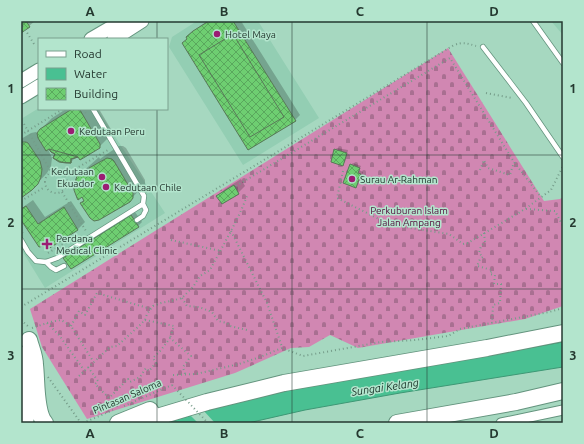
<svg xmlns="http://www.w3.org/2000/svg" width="584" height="444" viewBox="0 0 584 444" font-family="Ubuntu,sans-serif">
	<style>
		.built { fill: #93ceb3 }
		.cemetery { fill: url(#cemetery-stones) }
		.water { fill: #49c092; stroke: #3e9875 }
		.pier { fill: #a6d8c0 }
		.shadow { fill: #0003 }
		.building { fill: url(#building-cross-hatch); stroke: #597858 }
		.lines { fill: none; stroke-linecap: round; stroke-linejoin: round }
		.service-casing { stroke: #64947e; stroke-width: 6 }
		.minor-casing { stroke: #64947e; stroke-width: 11 }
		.secondary-casing { stroke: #64947e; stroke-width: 15 }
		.motorway-casing { stroke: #64947e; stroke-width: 18 }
		.path { stroke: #759c89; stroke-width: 2; stroke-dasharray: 1 3; stroke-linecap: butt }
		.service { stroke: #fff; stroke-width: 4.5 }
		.minor { stroke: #fff; stroke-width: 9 }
		.secondary { stroke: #fff; stroke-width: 13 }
		.motorway { stroke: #fff; stroke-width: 16 }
		.path-bridge { stroke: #759c89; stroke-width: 2; stroke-dasharray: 1 3; stroke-linecap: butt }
		.grid { fill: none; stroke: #253930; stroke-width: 1; stroke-opacity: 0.55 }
		.poi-dot { fill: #9b1d73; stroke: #b3e5cd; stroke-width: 1.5 }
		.labels { text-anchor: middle; stroke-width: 3; stroke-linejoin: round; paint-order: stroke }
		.poi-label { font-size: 10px; fill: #253930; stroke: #b3e5cd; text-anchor: start }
		.park-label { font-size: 10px; fill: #520d3c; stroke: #b3e5cd }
		.street-label { font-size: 10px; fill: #253930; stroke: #b3e5cd }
		.water-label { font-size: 11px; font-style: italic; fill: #173126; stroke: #b3e5cd }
		.neatline { fill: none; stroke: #253930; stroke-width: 1.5 }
		.grid-label { font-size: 13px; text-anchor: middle; font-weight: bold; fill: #253930 }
	</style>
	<defs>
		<pattern id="cemetery-stones" width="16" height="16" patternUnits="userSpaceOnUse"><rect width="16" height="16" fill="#d187b2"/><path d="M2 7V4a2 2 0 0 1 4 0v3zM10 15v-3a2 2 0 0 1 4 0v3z" fill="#a96f91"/></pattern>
		<pattern id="building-cross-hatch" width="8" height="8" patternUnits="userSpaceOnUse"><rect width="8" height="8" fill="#6ece71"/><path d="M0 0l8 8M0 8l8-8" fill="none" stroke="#5aa85d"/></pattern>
	</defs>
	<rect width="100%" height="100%" fill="#a6d8c0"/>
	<!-- built -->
	<path class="built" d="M197 21H258L319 118 243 165 169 47 172 37Z
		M551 21H563V35Z
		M39 108V109H97L165 213 45 288 21 249V119Z"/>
	<!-- cemetery -->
	<path class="cemetery" d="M448 48 544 201 560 199 563 197V306L525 319 358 348 330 335 309 347 291 348 235 373 87 419 42 347 30 309Z"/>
	<!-- water -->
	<path class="water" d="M563 342V367L400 393 305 410 248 423H165L226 405 294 389Z"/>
	<!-- pier -->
	<path class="pier" d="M203 410 215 423H198L189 414Z"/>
	<!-- shadow -->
	<path class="shadow" d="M21 21H35L29 26 21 31Z
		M207 21H241L300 115 295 120 183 43 188 38 187 37 192 32Z
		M66 109H99L112 131V134L99 147 76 157 71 162 56 154 49 148 48 149 52 158 51 166 47 173 32 189 21 196V139L31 133 36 132 38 134 39 131 52 118Z
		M119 146H123L126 148 145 180V184L129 201 81 203 84 200 79 175 99 157 100 159 104 156Z
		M337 148 348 150 345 162 343 164 335 150Z
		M353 163 361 166 359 170 363 172 358 185 355 187 351 165Z
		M241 179 245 186 238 193 218 196 225 189Z
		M33 200 45 217 71 201 85 222 78 229 48 248 21 218V209L26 205Z
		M135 212 142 222 138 226 64 258 68 254Z"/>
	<!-- building -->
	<path class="building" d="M21 21H26L30 27 21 33Z
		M209 21H233L296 121 248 150 182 43 187 39 186 37 193 31Z
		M233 34 284 117 250 137 199 55Z
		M72 109H78L80 110 100 144V148L80 160 78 157 71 159V163H66L59 162 53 158 55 154 51 152 49 149 46 151 38 138 37 133 40 129Z
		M21 142H26L28 143 40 161 42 169 41 177 38 184 32 190 21 198Z
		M49 149 78 157 71 159V163L61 162 53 158 55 154 51 152Z
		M334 149 347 153 343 166 331 162Z
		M107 158 112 159 114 161 133 193V198L130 202 99 220 94 221 90 218 80 203 84 201 82 197 78 200 77 198 74 190V185L77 176 82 172 85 169 88 173 91 171 89 168Z
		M350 164 360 168 358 173 361 174 356 188 343 183Z
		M234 185 239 194 222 204 216 196Z
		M26 206 38 224 64 207 78 230 48 249 44 246 39 247 21 220V209Z
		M131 215 139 227 71 269 63 258Z"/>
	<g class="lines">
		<defs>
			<path id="service" d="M533 21 563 63
				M483 47 526 103 563 157
				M137 220 143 216 146 210 143 204
				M21 240 28 252 36 261 46 262 57 258 143 204 144 196 93 109
				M46 262 51 267 56 270 64 266"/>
			<path id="minor" d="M501 423 563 410"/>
			<path id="secondary" d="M91 39 122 21
				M114 39 142 21
				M21 81 39 70
				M21 97 39 86"/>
			<path id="motorway" d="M29 340C31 348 35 356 35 365 37 380 35 412 45 423
				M21 355 26 375V416L25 423
				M118 423 150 410
				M141 423 157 417 207 402 284 383 487 348 563 333
				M397 423 516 402 563 391"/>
		</defs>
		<!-- service casing -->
		<use href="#service" class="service-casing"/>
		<!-- minor casing -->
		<use href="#minor" class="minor-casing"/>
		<!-- secondary casing -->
		<use href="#secondary" class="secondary-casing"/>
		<!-- motorway casing -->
		<use href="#motorway" class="motorway-casing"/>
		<!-- path -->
		<path class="path" d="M23 26 34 44
			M486 93 512 98
			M83 109 87 115
			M24 124 51 172
			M21 135 63 109
			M480 170 484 160 488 168 510 175 514 162
			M45 182a11 11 0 1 1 22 0a11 11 0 1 1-22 0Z
			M343 171 337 198 391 225 449 234 463 244 468 243 525 209 551 190 563 166
			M65 175 108 150
			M236 186 450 58 514 162 541 197
			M62 192 86 231
			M21 201 45 187
			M526 209 555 211 563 226
			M21 229 23 233
			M231 231 267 303 282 347
			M484 233 485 242 481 246 479 253 483 257 480 259 477 266 492 270 490 274 495 275 494 284H501L500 303 493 305 492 323
			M171 240 221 251
			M48 253 75 237
			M182 298 187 306 199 307 212 312 218 321 227 323 230 326 247 330
			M21 307 454 45C463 42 466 43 476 46
			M21 320 30 328
			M145 320 174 326 170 338
			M47 323 59 335 84 370
			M71 326 79 311 85 315 97 293 151 309
			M32 328 50 322 61 320 71 326 93 361
			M88 367 98 381 95 384 109 398 128 379 130 382 140 377 146 368 149 371 156 363 153 358 161 350 170 338 191 356 183 367 185 374
			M173 375 196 374 239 364 260 357 282 348 303 356 381 342 415 340 448 336 460 329 549 312 563 308
			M79 376 110 347 117 346 139 326 145 320 147 314 153 306 161 303 171 301 182 298 193 287 200 276 210 270 231 231 240 213 248 194
			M48 377 81 423
			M124 406 172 385
			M83 423 113 410"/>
		<!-- service -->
		<use href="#service" class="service"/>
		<!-- minor -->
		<use href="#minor" class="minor"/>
		<!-- secondary -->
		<use href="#secondary" class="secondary"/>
		<!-- motorway -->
		<use href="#motorway" class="motorway"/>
		<!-- path-bridge -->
		<path class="path-bridge" d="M172 385 208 423"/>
	</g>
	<!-- grid -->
	<path class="grid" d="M157 21V39M292 21V423M427 21V423M157 109V423M21 155H563M21 289H563"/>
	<!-- markers -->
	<g class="poi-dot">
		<circle cx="217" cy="34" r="4"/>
		<circle cx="71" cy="131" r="4"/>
		<circle cx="102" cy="177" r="4"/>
		<circle cx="352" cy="179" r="4"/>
		<circle cx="106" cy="187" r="4"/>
		<path d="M45 238h4v4h4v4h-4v4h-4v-4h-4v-4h4z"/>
	</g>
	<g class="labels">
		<!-- poi labels -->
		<g class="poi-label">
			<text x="225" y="38">Hotel Maya</text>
			<text x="79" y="135">Kedutaan Peru</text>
			<text x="94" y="175" text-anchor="end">Kedutaan<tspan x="94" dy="12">Ekuador</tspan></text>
			<text x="360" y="183">Surau Ar-Rahman</text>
			<text x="114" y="191">Kedutaan Chile</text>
			<text x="56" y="242">Perdana<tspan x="56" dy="12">Medical Clinic</tspan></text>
		</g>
		<!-- park labels -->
		<g class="park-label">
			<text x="409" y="214">Perkuburan Islam<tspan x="409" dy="12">Jalan Ampang</tspan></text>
		</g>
		<!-- street labels -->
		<g class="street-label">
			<text transform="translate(127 396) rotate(-23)" y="4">Pintasan Saloma</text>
		</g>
		<!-- water labels -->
		<g class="water-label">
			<text transform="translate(385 387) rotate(-8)" y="4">Sungai Kelang</text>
		</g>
	</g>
	<!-- border -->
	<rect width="584" height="444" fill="none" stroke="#b3e5cd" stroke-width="44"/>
	<!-- legend -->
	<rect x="38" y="38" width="130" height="72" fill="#b3e5cd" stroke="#7aa08e"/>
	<rect x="46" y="51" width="20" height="6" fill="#ffffff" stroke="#7aa08e"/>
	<text x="74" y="58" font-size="12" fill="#253930">Road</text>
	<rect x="46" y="68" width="20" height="12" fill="#49c092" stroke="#7aa08e"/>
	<text x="74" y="78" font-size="12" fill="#253930">Water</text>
	<rect x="46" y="88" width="20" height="12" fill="url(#building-cross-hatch)" stroke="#7aa08e"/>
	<text x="74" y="98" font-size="12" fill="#253930">Building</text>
	<rect x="22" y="22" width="540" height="400" class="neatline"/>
	<g class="grid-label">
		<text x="90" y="16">A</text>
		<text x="224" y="16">B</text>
		<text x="360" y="16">C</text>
		<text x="494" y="16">D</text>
		<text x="11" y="93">1</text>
		<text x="573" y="93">1</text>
		<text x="11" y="227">2</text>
		<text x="573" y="227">2</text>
		<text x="11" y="360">3</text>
		<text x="573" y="360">3</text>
		<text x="90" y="438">A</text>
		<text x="224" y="438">B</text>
		<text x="360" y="438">C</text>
		<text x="494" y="438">D</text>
	</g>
</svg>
